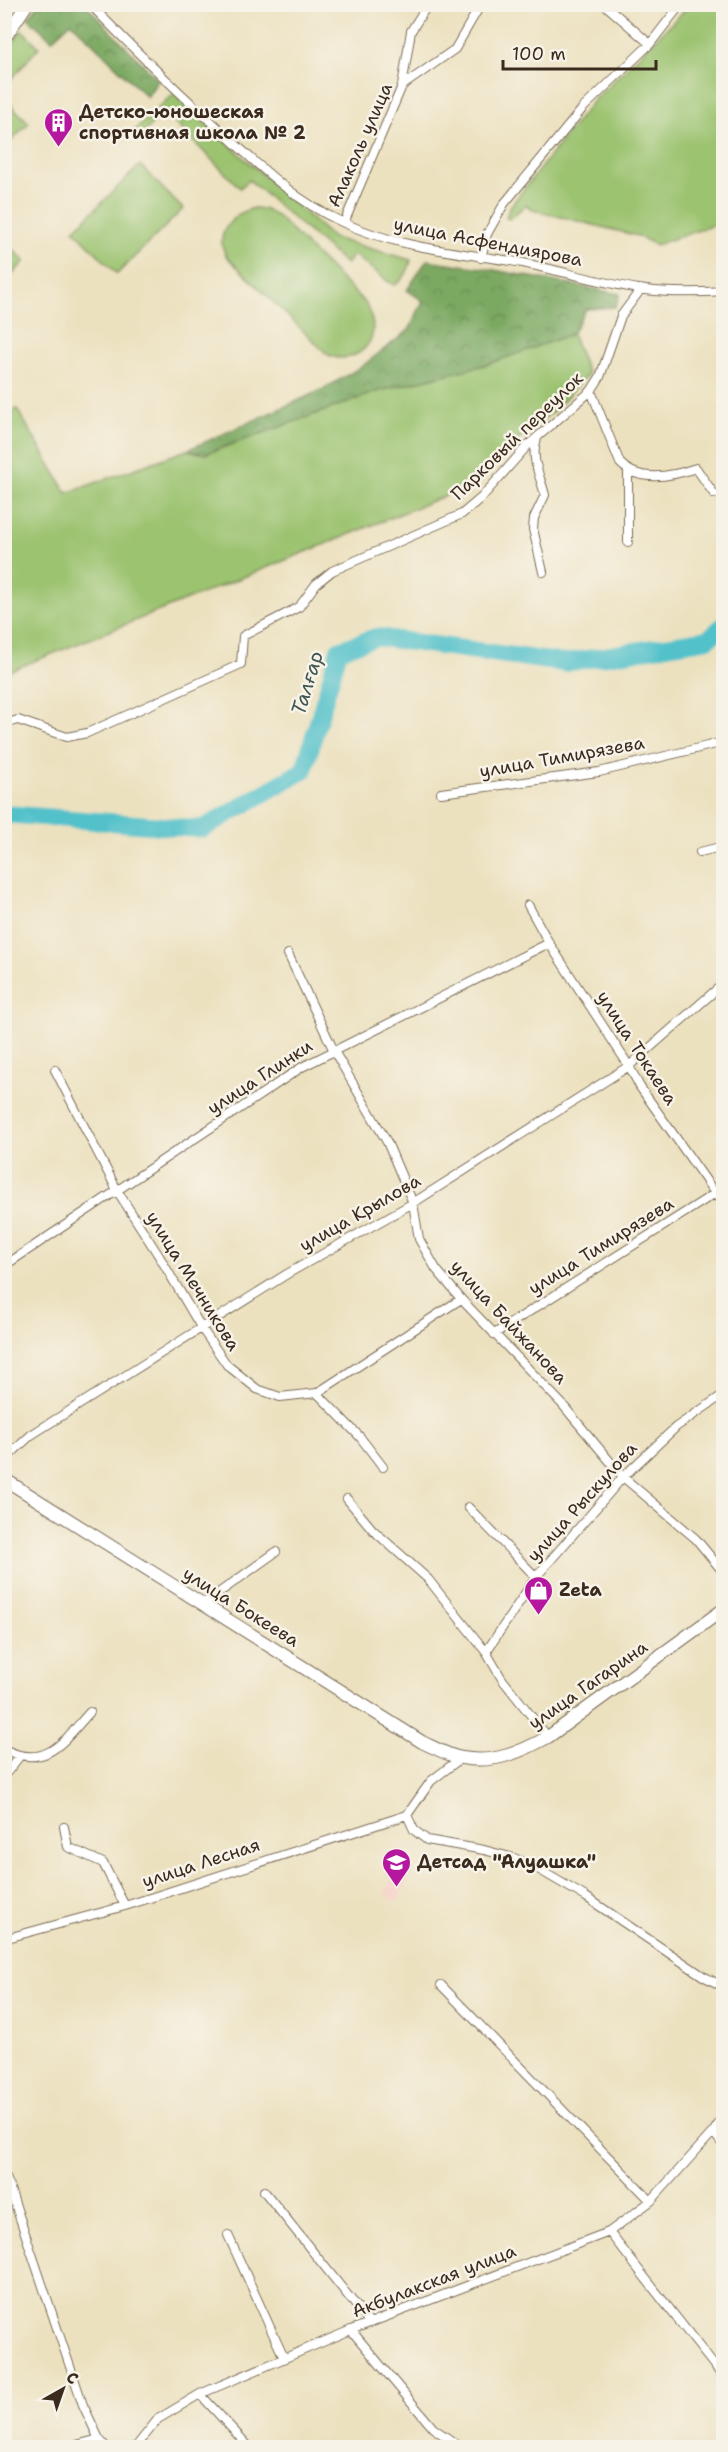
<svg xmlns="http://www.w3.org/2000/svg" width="728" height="2452" viewBox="0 0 728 2452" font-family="'Shantell Sans',sans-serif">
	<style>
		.built { fill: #f7d1c7 }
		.green { fill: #9bc36f; stroke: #6b7646; stroke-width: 1.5 }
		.forest { fill: url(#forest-crowns); stroke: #5c6a40; stroke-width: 1.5 }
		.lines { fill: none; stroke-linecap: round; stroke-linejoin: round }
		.river { stroke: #53c1ca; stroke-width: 18 }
		.street-casing { stroke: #796a56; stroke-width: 10 }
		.secondary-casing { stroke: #796a56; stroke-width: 14 }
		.street { stroke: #fff; stroke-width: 8 }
		.secondary { stroke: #fff; stroke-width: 12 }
		.labels { text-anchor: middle; stroke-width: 5; stroke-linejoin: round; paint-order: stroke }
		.poi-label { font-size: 18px; font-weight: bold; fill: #3b2a1e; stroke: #f7f3e8; text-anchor: start }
		.street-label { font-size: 18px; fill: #3b2a1e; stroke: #f7f3e8 }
		.water-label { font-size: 20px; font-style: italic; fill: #425752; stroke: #f7f3e8 }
	</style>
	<defs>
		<pattern id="forest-crowns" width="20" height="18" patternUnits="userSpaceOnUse" patternTransform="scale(1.5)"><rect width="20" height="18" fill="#7ca962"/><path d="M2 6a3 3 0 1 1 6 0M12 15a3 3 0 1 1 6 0" fill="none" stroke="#678a50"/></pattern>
	</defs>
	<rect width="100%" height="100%" fill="#f7f3e8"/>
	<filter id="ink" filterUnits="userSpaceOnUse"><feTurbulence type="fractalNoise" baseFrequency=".0167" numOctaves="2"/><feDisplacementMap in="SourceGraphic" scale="12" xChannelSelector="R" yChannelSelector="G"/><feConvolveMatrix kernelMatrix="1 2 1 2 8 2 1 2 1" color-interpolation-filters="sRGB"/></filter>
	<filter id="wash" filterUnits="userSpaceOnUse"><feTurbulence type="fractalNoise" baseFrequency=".008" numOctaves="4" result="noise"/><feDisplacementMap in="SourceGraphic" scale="24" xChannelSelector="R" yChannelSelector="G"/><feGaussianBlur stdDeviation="1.35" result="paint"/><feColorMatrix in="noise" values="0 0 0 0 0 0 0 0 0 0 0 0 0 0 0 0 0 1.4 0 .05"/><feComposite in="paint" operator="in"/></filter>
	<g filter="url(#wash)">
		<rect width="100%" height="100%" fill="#ece1bf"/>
		<!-- built -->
		<path class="built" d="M394 1874 408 1880 398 1901 384 1895Z"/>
		<!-- green -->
		<path class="green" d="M690 5H723V222L656 245 638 236 533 210 526 205 509 219 506 218 509 208 592 102Z
			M22 30 39 47 7 84 5 94 11 105 29 123 5 147V53Z
			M173 94 333 238 411 260C409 270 404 279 395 285L390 283 354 255 346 264 249 180 240 188 164 112 137 140 131 134Z
			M140 165 183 209 117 274 74 230Z
			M253 208 265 209 277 216 366 304C369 312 373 319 373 328 373 351 346 365 327 354L227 257C213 235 231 215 253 208Z
			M4 241 25 261 8 279 5 276Z
			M572 334 588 374 554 411 452 493 5 673V414L17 409 67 493 187 450 205 454 379 391 488 364Z"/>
		<!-- forest -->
		<path class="forest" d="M38 5H86L158 80 147 97 71 22 52 40 28 18Z
			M427 260 489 269 620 294 615 307 586 309 572 334 488 364 379 391 205 454 187 450 324 389 361 367 409 330 423 301 407 290Z"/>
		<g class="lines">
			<!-- river -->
			<path class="river" d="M4 814 202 829 304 770 339 650 376 637 564 663 708 639 724 625"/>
		</g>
	</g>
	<g filter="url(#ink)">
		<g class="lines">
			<defs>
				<path id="street" d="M90 4C131 47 173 87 217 127 256 163 293 200 342 222 400 249 461 252 523 263 561 271 599 282 638 289 665 293 696 293 724 291
					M604 4 650 44
					M402 86 411 31 428 4
					M344 223 402 86 455 49 481 4
					M481 258 487 234 504 204 583 108 650 44 681 4
					M591 391 620 463C639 483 673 476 696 468L714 494
					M537 438C530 459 540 475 545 495L534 518 533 529 543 572
					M628 542V472
					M4 724 18 720 67 737 87 733 241 664 243 636 299 607 316 584 332 571 462 514 482 497 528 445 591 391 600 377 621 316 641 289
					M441 793 599 772 724 742
					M700 852 724 846
					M528 905 549 943 629 1066 640 1087 724 1206
					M288 954 334 1051 387 1142 413 1203 419 1239 436 1269 461 1299 562 1404 623 1477 696 1539 724 1573
					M55 1070 118 1192 159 1256 202 1329 227 1365 257 1389 280 1397 317 1393 461 1299
					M4 1266 302 1067 549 943
					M494 1334 714 1194 724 1185
					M317 1393 360 1437 383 1467
					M4 1460 31 1435 287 1274 413 1203 629 1066 724 983
					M347 1499 373 1530 428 1579 486 1652 502 1679 548 1737
					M468 1507 536 1577
					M203 1604 276 1552
					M486 1652 536 1577 623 1477 676 1427 724 1394
					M4 1749C47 1771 64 1740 90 1712
					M461 1758 431 1781 407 1815 414 1830 427 1840 484 1850 514 1858 538 1869 586 1897 703 1976 724 1987
					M4 1776 19 1757
					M64 1827 68 1847 103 1863 125 1906
					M4 1939 125 1906 407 1815
					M441 1985 651 2201
					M713 2132 724 2146
					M6 2177 83 2405 99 2439 107 2448
					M264 2191 370 2323
					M609 2232 724 2378
					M228 2235 284 2358
					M351 2330 433 2428 462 2448
					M200 2394 250 2448
					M65 2448 99 2439
					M135 2448 158 2419 200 2394 351 2330 609 2232 651 2201 713 2132 724 2116"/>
				<path id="secondary" d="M4 39 27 4
					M4 1479 422 1742C435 1748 449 1756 462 1758 494 1764 521 1752 548 1737L724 1609"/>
			</defs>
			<!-- street casing -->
			<use href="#street" class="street-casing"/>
			<!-- secondary casing -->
			<use href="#secondary" class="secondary-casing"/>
			<!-- street -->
			<use href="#street" class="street"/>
			<!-- secondary -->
			<use href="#secondary" class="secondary"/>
		</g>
	</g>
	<!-- icons -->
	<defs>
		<symbol id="building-pin" viewBox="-11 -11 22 30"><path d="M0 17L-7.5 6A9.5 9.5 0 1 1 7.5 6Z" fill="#b5179e" stroke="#f7f3e8"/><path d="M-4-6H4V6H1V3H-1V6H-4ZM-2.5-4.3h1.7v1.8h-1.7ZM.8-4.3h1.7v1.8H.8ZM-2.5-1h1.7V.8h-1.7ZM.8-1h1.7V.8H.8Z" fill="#fff"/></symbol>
		<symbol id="shop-pin" viewBox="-11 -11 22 30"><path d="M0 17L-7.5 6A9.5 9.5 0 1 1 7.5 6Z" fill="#b5179e" stroke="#f7f3e8"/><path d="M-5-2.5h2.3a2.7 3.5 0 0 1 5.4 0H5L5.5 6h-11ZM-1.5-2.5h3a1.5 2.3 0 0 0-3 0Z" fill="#fff"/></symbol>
		<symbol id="school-pin" viewBox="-11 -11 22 30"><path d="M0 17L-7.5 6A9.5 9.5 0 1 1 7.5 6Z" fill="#b5179e" stroke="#f7f3e8"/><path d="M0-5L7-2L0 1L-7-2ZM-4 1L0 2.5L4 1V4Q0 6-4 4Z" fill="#fff"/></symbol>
	</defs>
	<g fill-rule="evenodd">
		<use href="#building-pin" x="42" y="106" width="33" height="45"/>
		<use href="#shop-pin" x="522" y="1574" width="33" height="45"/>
		<use href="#school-pin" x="380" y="1846" width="33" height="45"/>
	</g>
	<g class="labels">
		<!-- poi labels -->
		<g class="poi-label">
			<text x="79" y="118">Детско-юношеская<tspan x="79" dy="21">спортивная школа № 2</tspan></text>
			<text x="559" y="1596">Zeta</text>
			<text x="417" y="1868">Детсад "Алуашка"</text>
		</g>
		<!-- street labels -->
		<g class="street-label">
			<text transform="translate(360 145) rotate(-66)" y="6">Алаколь улица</text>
			<text transform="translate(488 242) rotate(11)" y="6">улица Асфендиярова</text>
			<text transform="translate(517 436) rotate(-44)" y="6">Парковый переулок</text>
			<text transform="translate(562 757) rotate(-10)" y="6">улица Тимирязева</text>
			<text transform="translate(637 1048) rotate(57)" y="6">улица Токаева</text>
			<text transform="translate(260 1077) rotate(-33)" y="6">улица Глинки</text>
			<text transform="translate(360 1213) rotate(-30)" y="6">улица Крылова</text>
			<text transform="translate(601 1246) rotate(-32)" y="6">улица Тимирязева</text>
			<text transform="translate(193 1281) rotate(58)" y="6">улица Мечникова</text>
			<text transform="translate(509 1322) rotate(47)" y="6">улица Байжанова</text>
			<text transform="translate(582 1502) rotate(-48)" y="6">улица Рыскулова</text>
			<text transform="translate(241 1607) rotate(32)" y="6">улица Бокеева</text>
			<text transform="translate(588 1685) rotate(-35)" y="6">улица Гагарина</text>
			<text transform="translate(201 1863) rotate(-18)" y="6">улица Лесная</text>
			<text transform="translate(434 2281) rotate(-21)" y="6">Акбулакская улица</text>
		</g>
		<!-- water labels -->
		<g class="water-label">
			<text transform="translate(307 683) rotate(-73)" y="7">Талғар</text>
		</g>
	</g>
	<!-- margin -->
	<rect width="728" height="2452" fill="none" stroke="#f7f3e8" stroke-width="24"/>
	<!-- north arrow -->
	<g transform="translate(63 2389) rotate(40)" stroke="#f7f3e8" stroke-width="4.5" paint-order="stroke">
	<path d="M0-4.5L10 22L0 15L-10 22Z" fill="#3b2a1e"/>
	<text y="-9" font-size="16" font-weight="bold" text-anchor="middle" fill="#3b2a1e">С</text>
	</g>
	<!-- scale -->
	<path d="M503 60v9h153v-9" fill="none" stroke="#3b2a1e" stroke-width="3"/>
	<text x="512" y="60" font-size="18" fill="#3b2a1e" stroke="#f7f3e8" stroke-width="4.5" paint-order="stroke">100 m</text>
</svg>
